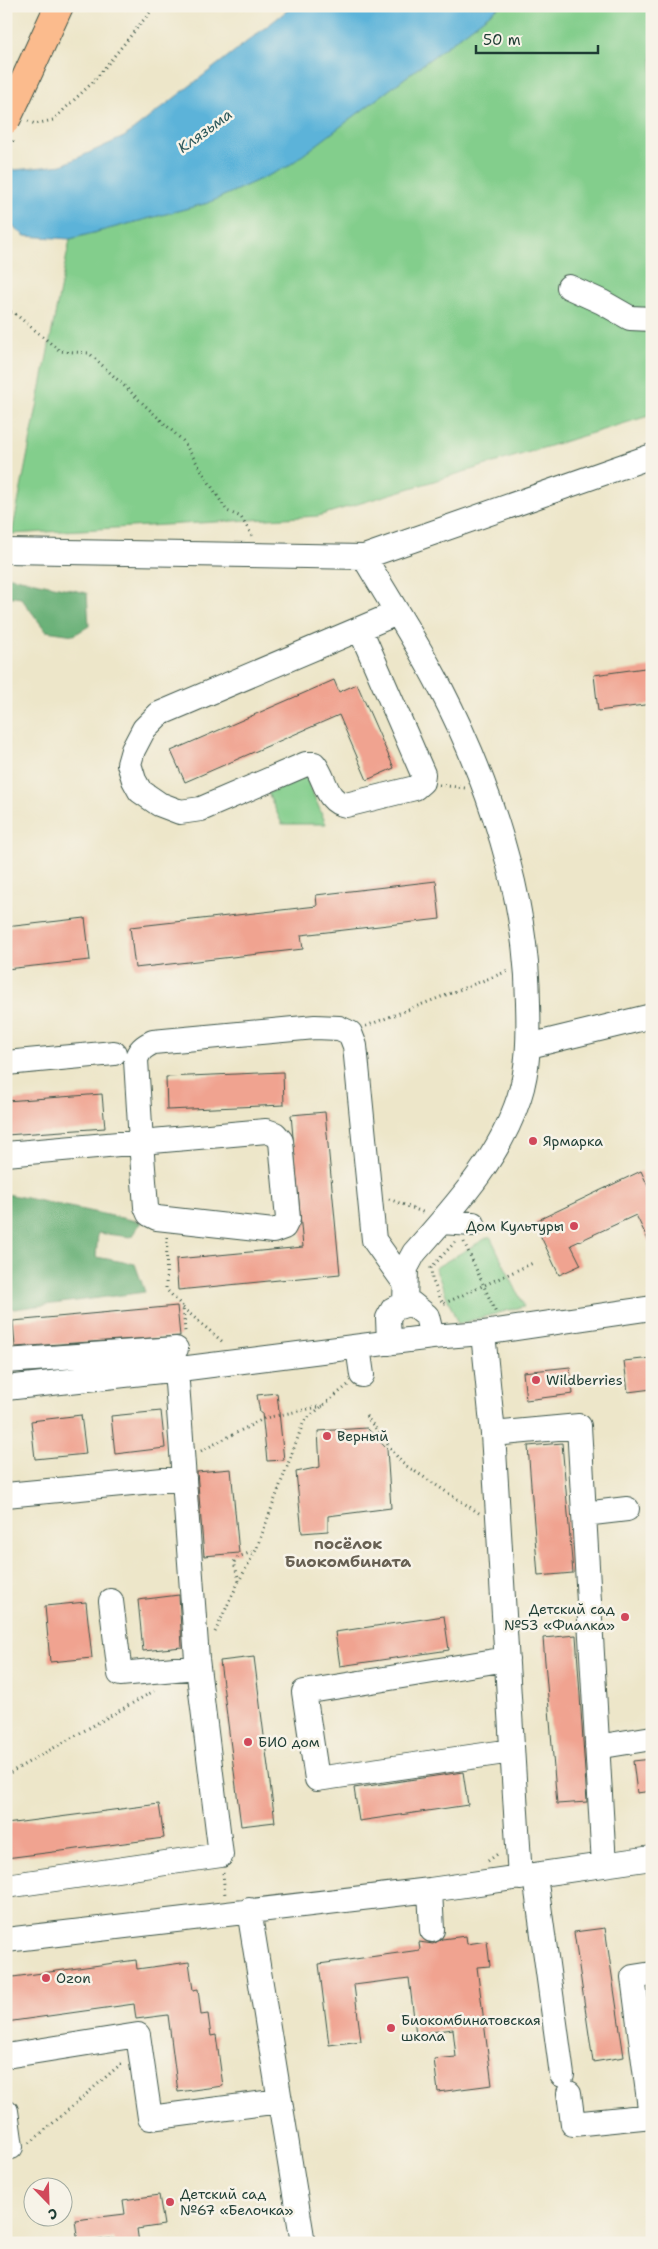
<svg xmlns="http://www.w3.org/2000/svg" width="658" height="2249" viewBox="0 0 658 2249" font-family="'Shantell Sans',sans-serif">
	<style>
		.green { fill: #83ce8c; stroke: #518660 }
		.forest { fill: #6ab178; stroke: #447756 }
		.water { fill: #5cb3d9; stroke: #3e7886 }
		.building { fill: #f0a390 }
		.lines { fill: none; stroke-linecap: round; stroke-linejoin: round }
		.minor-casing { stroke: #3e564a; stroke-width: 26 }
		.major-casing { stroke: #3e564a; stroke-width: 30 }
		.path { stroke: #3e564a; stroke-width: 3; stroke-dasharray: 1 4; stroke-linecap: butt }
		.minor { stroke: #fff; stroke-width: 24 }
		.major { stroke: #fbbb8d; stroke-width: 28 }
		.major-bridge-casing { stroke: #3e564a; stroke-width: 30; stroke-linecap: butt }
		.path-bridge { stroke: #3e564a; stroke-width: 3; stroke-dasharray: 1 4; stroke-linecap: butt }
		.major-bridge { stroke: #fbbb8d; stroke-width: 28 }
		.poi-dot { fill: #d1495b; stroke: #f7f3e8; stroke-width: 2 }
		.labels { text-anchor: middle; stroke-width: 5; stroke-linejoin: round; paint-order: stroke }
		.poi-label { font-size: 14px; fill: #1f3d34; stroke: #f7f3e8; text-anchor: start }
		.water-label { font-size: 15px; font-style: italic; fill: #2e5a5d; stroke: #f7f3e8 }
		.quarter-label { font-size: 16px; font-weight: bold; fill: #686154; stroke: #f7f3e8 }
	</style>
	<rect width="100%" height="100%" fill="#f7f3e8"/>
	<filter id="ink" filterUnits="userSpaceOnUse"><feTurbulence type="fractalNoise" baseFrequency=".02" numOctaves="2"/><feDisplacementMap in="SourceGraphic" scale="10" xChannelSelector="R" yChannelSelector="G"/><feConvolveMatrix kernelMatrix="1 2 1 2 8 2 1 2 1" color-interpolation-filters="sRGB"/></filter>
	<filter id="wash" filterUnits="userSpaceOnUse"><feTurbulence type="fractalNoise" baseFrequency=".0096" numOctaves="4" result="noise"/><feDisplacementMap in="SourceGraphic" scale="20" xChannelSelector="R" yChannelSelector="G"/><feGaussianBlur stdDeviation="1.12" result="paint"/><feColorMatrix in="noise" values="0 0 0 0 0 0 0 0 0 0 0 0 0 0 0 0 0 1.4 0 .05"/><feComposite in="paint" operator="in"/></filter>
	<g filter="url(#wash)">
		<rect width="100%" height="100%" fill="#ede6c9"/>
		<!-- green -->
		<path class="green" d="M500 6H652V415L318 516 12 534 70 239 208 203 287 167Z
			M306 777 326 824H282L268 793Z
			M490 1236 524 1306 458 1324 435 1268Z"/>
		<!-- forest -->
		<path class="forest" d="M6 576 87 593 89 626 74 635 46 631 21 598 6 596Z
			M7 1194 141 1222 131 1237 98 1233 96 1257 135 1264 145 1292 14 1309 6 1305V1286L10 1280 6 1275Z"/>
		<!-- water -->
		<path class="water" d="M293 6H500L287 167 208 203 70 239 25 236 6 221V168L15 170 62 165 124 137Z"/>
		<g id="blocks">
			<!-- building -->
			<path class="building" d="M652 667V704L598 711 594 675Z
				M334 680 339 692 357 684 394 768 367 780 339 715 185 782 171 751Z
				M436 881 440 919 301 935 303 949 135 968 130 927 317 906 316 895Z
				M85 918 90 960 6 969V927Z
				M283 1072 284 1105 167 1110 166 1077Z
				M102 1094 105 1128 6 1135V1101Z
				M325 1112 340 1274 178 1290 176 1259 303 1247 291 1115Z
				M641 1171 652 1195V1248L636 1215 571 1245 581 1265 559 1275 534 1222Z
				M177 1306 180 1336 15 1347 13 1321Z
				M652 1358V1389L628 1392 624 1361Z
				M570 1367 573 1394 526 1400 523 1372Z
				M277 1393 284 1460 267 1461 262 1413H260L257 1395Z
				M161 1411 165 1448 115 1454 111 1416Z
				M81 1415 86 1454 35 1459 31 1421Z
				M367 1428 387 1449 391 1508 328 1516V1531L302 1533 296 1472 320 1467 318 1431Z
				M562 1443 573 1573 538 1576 528 1446Z
				M231 1469 239 1553 204 1556 197 1472Z
				M179 1595 182 1647 143 1651 138 1600Z
				M86 1602 92 1658 50 1662 45 1606Z
				M444 1616 449 1650 340 1666 335 1632Z
				M576 1635 587 1802 557 1804 543 1638Z
				M254 1657 275 1822 241 1826 220 1661Z
				M652 1759V1791L637 1793 633 1761Z
				M463 1772 468 1805 359 1821 354 1788Z
				M159 1804 164 1838 6 1858V1824Z
				M605 1928 624 2057 593 2062 574 1932Z
				M466 1936 467 1944 487 1941 490 1966 477 1967 492 2085 438 2092 434 2059 456 2057 453 2029 416 2034 409 1978 354 1985 361 2041 329 2045 319 1964 420 1950 419 1942 433 1944 442 1939Z
				M136 1960 137 1969 189 1962 193 1990 198 1989 201 2015 208 2014 211 2036 216 2035 223 2086 178 2092 168 2015 136 2019 134 2004 6 2022V1978Z
				M159 2195 164 2225 137 2229 139 2243H115L114 2238 78 2243 75 2220 125 2214 123 2200Z"/>
		</g>
	</g>
	<g filter="url(#ink)">
		<use href="#blocks" fill-opacity="0" stroke="#3e564a" stroke-width="1"/>
		<g class="lines">
			<defs>
				<path id="minor" d="M569 287 602 302 630 318 652 319
					M6 551 364 557 652 456
					M364 557C389 600 417 642 440 687 489 782 527 895 528 1003 529 1034 529 1068 519 1098 499 1159 455 1206 414 1253L406 1268 405 1304
					M360 629 423 774 422 782 415 788 346 805C325 802 326 778 314 764H306L201 809 180 812 159 804 140 791 134 780 129 764 133 750 144 729 159 714 397 613
					M529 1046 652 1016
					M6 1063 114 1053
					M6 1154 141 1142 146 1207 149 1214 157 1218 273 1231 284 1227 288 1219 281 1141 275 1134 266 1131 141 1142 136 1060C139 1050 143 1047 153 1042L315 1027 339 1028 350 1033 355 1046 374 1240 404 1282
					M441 1222 473 1224
					M483 1333 493 1434 520 1878
					M389 1343 388 1318 393 1309 411 1303 427 1316 432 1337
					M358 1347 362 1375
					M6 1361 176 1349
					M6 1388 188 1368 432 1337 483 1333 652 1308
					M493 1434 579 1426 604 1865
					M6 1495 184 1478
					M584 1514 627 1509
					M111 1601 120 1674 197 1667
					M507 1659 304 1692 317 1779 512 1751
					M597 1747 652 1738
					M535 1876 562 2075
					M6 1886 221 1855 197 1659 176 1369
					M430 1890 432 1930
					M249 1910 303 2243
					M6 1940 430 1890 652 1858
					M6 2056 138 2035 150 2118 280 2101
					M569 2093 573 2124 652 2116
					M6 2111 11 2147H6
					M651 2116 633 1977 652 1974"/>
				<path id="major" d="M17 97 59 6"/>
			</defs>
			<!-- minor casing -->
			<use href="#minor" class="minor-casing"/>
			<!-- major casing -->
			<use href="#major" class="major-casing"/>
			<!-- path -->
			<path class="path" d="M28 121 35 124 53 120 93 82 155 6
				M6 312H13L60 351 89 353 183 441 227 511 241 517 253 537
				M439 785 465 788
				M366 1026 508 971
				M389 1199 425 1213
				M6 1229H12
				M167 1237 166 1289 183 1307 185 1332
				M455 1242 431 1268 432 1279 443 1304 535 1262
				M464 1242 496 1313
				M183 1308 224 1343
				M366 1416 402 1463 479 1513
				M201 1451 265 1418 323 1406
				M239 1581 234 1562 238 1557 255 1551
				M215 1632 239 1581 256 1550 304 1421 348 1385
				M6 1775 154 1691
				M488 1861 499 1853
				M223 1873 225 1896
				M30 2143 122 2063"/>
			<!-- minor -->
			<use href="#minor" class="minor"/>
			<!-- major -->
			<use href="#major" class="major"/>
			<defs>
				<path id="major-bridge" d="M6 120 17 97"/>
			</defs>
			<!-- major-bridge casing -->
			<use href="#major-bridge" class="major-bridge-casing"/>
			<!-- path-bridge -->
			<path class="path-bridge" d="M6 155 14 139"/>
			<!-- major-bridge -->
			<use href="#major-bridge" class="major-bridge"/>
		</g>
	</g>
	<!-- markers -->
	<g class="poi-dot">
		<circle cx="533" cy="1141" r="5"/>
		<circle cx="574" cy="1226" r="5"/>
		<circle cx="536" cy="1380" r="5"/>
		<circle cx="327" cy="1436" r="5"/>
		<circle cx="625" cy="1617" r="5"/>
		<circle cx="248" cy="1742" r="5"/>
		<circle cx="46" cy="1978" r="5"/>
		<circle cx="391" cy="2028" r="5"/>
		<circle cx="170" cy="2202" r="5"/>
	</g>
	<g class="labels">
		<!-- poi labels -->
		<g class="poi-label">
			<text x="543" y="1146">Ярмарка</text>
			<text x="564" y="1231" text-anchor="end">Дом Культуры</text>
			<text x="546" y="1385">Wildberries</text>
			<text x="337" y="1441">Верный</text>
			<text x="615" y="1614" text-anchor="end">Детский сад<tspan x="615" dy="16">№53 «Фиалка»</tspan></text>
			<text x="258" y="1747">БИО дом</text>
			<text x="56" y="1983">Ozon</text>
			<text x="401" y="2025">Биокомбинатовская<tspan x="401" dy="16">школа</tspan></text>
			<text x="180" y="2199">Детский сад<tspan x="180" dy="16">№67 «Белочка»</tspan></text>
		</g>
		<!-- water labels -->
		<g class="water-label">
			<text transform="translate(205 131) rotate(-36)" y="5">Клязьма</text>
		</g>
		<!-- quarter labels -->
		<g class="quarter-label">
			<text x="348" y="1549">посёлок<tspan x="348" dy="18">Биокомбината</tspan></text>
		</g>
	</g>
	<!-- margin -->
	<rect width="658" height="2249" fill="none" stroke="#f7f3e8" stroke-width="25"/>
	<!-- north arrow -->
	<g transform="translate(48 2202) rotate(157)"><circle r="24" fill="#f7f3e8" stroke="#a1aaa0"/>
	<path d="M0-4L9 19L0 12L-9 19Z" fill="#d1495b"/>
	<text y="-8" font-size="14" font-weight="bold" text-anchor="middle" fill="#1f3d34">С</text>
	</g>
	<!-- scale -->
	<path d="M476 45v8h122v-8" fill="none" stroke="#1f3d34" stroke-width="2.5"/>
	<text x="483" y="45" font-size="15" fill="#1f3d34" stroke="#f7f3e8" stroke-width="4" paint-order="stroke">50 m</text>
</svg>
